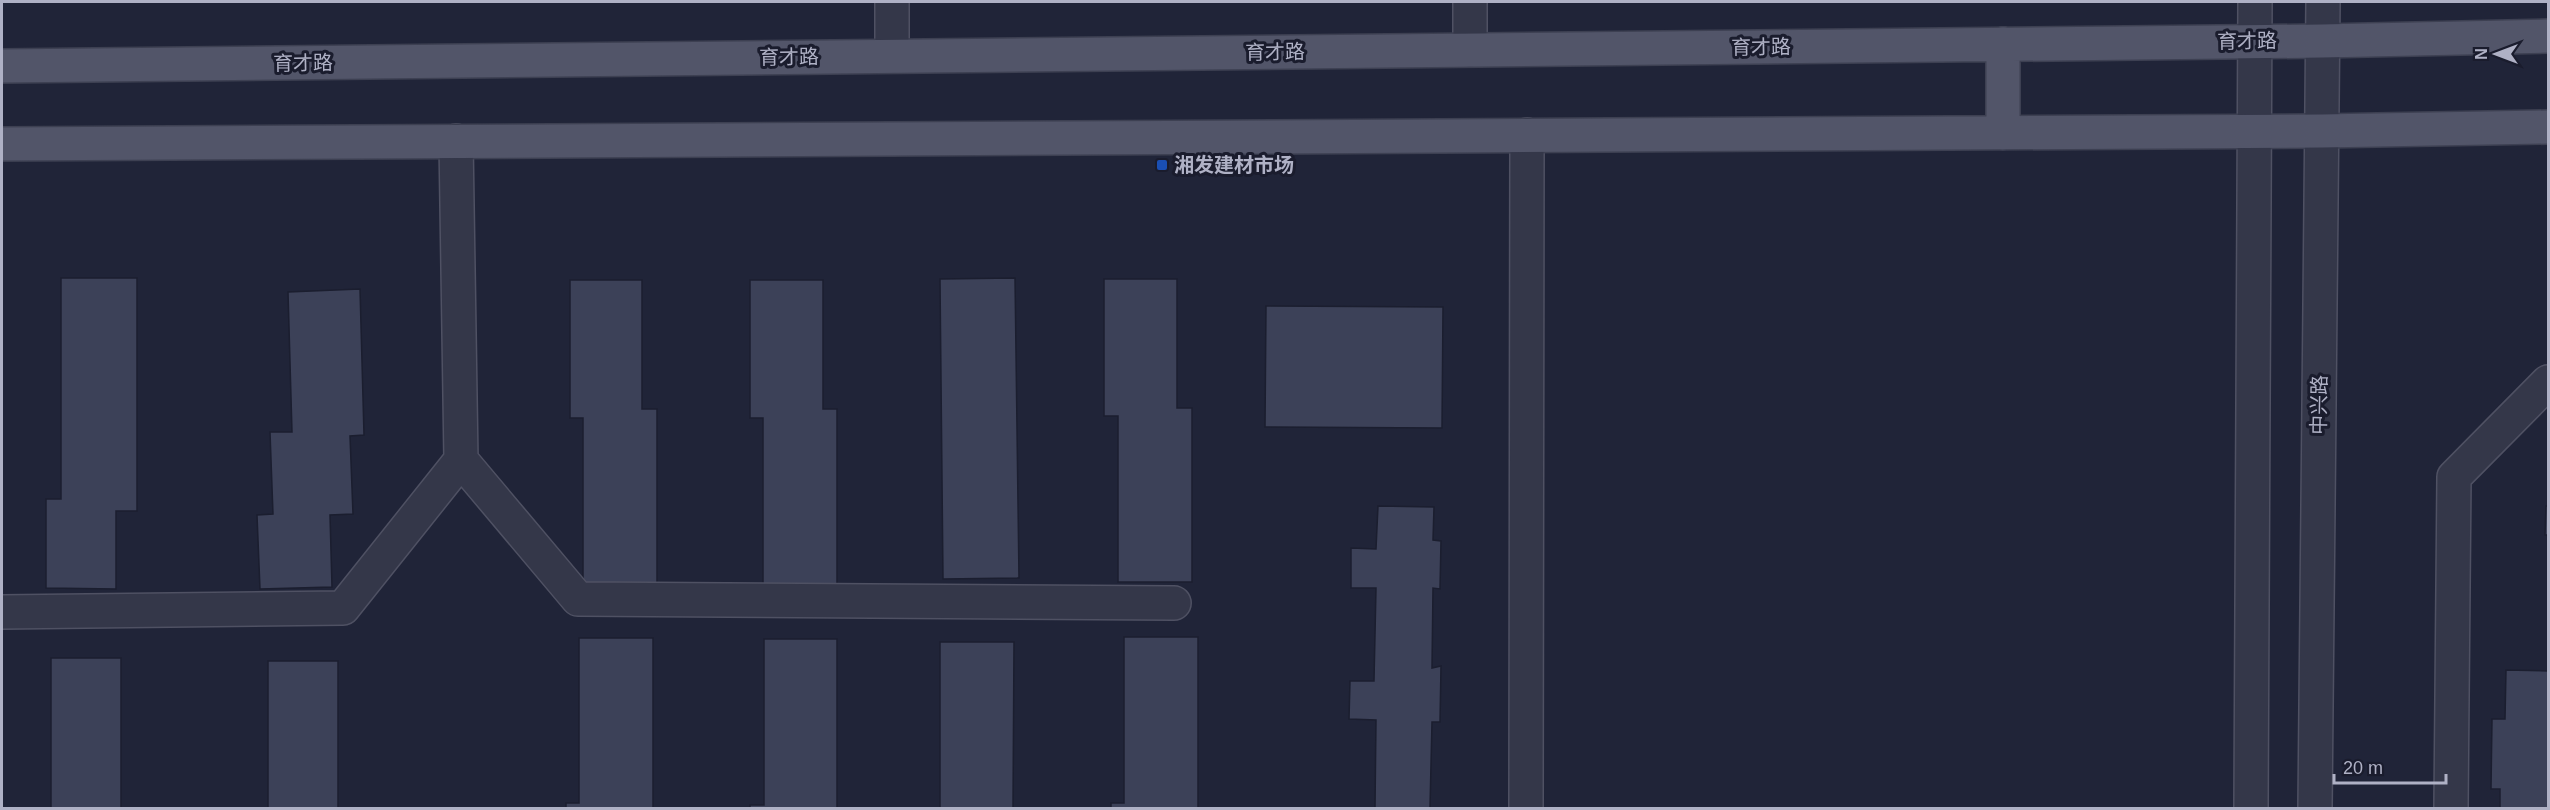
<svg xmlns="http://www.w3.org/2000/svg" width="2550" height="810" viewBox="0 0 2550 810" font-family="Helvetica,'Noto Sans SC',sans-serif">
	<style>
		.building { fill: #3c4158; stroke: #1b1e2f; stroke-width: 1.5 }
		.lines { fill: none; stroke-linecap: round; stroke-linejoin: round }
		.minor-casing { stroke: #4f5163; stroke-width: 36 }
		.major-casing { stroke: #3d4052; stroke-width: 36 }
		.minor { stroke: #343749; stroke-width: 33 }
		.major { stroke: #525569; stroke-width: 33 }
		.transit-dot { fill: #1a4fb4; stroke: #1a1c2d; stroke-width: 2 }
		.labels { text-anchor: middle; stroke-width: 6; stroke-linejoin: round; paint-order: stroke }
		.street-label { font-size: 20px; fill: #afb1c5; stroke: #1a1c2d }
		.poi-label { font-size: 20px; font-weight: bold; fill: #afb1c5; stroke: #1a1c2d; text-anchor: start }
	</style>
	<rect width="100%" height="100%" fill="#202438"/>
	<!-- building -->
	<path class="building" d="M61 278H137V511H116V589L46 588V499H61Z
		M1015 278 1019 578 943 579 940 279Z
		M1104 279H1177V408H1192V582H1118V416H1104Z
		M570 280H642V409H657V584H583V418H570Z
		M750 280H823V409H837V584H763V418H750Z
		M360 289 364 435 350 436 353 514 330 515 332 587 260 589 257 515 273 514 270 432H292L288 292Z
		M1266 306 1443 307 1442 428 1265 427Z
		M1378 506 1434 507 1433 540 1441 541 1440 589 1433 588 1432 668 1441 666 1440 722H1432L1430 808H1375L1376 720 1349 719 1350 681H1374L1376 588H1351V548L1376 549Z
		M2546 506H2548V535H2545Z
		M1124 637H1198V808H1111V803H1124Z
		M579 638H653V808H566V803H579Z
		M764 639H837V808H750V805H764Z
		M940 642H1014L1013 808H926H940Z
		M51 658H121V808H51Z
		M268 661H338V808H268Z
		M2506 670 2548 671V808H2500V789H2491L2492 719H2505Z"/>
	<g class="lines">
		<defs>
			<path id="minor" d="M1470 50V2
				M892 56V2
				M461 460 578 599 1174 603
				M2 612 343 608 461 460 456 141
				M1526 808 1527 135
				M2251 808 2255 2
				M2315 808 2323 2
				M2451 808 2454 477 2548 382"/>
			<path id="major" d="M2003 44V133
				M2 66 2322 41 2548 36
				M2 144 2322 131 2548 127"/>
		</defs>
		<!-- minor casing -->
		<use href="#minor" class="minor-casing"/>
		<!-- major casing -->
		<use href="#major" class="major-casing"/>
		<!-- minor -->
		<use href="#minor" class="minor"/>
		<!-- major -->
		<use href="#major" class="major"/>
	</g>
	<!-- markers -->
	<rect class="transit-dot" x="1156" y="159" width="12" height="12" rx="3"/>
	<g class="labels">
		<!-- street labels -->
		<g class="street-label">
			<text transform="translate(2247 41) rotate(-1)" y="7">育才路</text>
			<text transform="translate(1761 47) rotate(-1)" y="7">育才路</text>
			<text transform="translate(1275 52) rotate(-1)" y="7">育才路</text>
			<text transform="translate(789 57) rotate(-1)" y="7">育才路</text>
			<text transform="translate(303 63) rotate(-1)" y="7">育才路</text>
			<text transform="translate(2319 405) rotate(-89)" y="7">中兴路</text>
		</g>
		<!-- poi labels -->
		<g class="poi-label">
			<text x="1174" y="172">湘发建材市场</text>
		</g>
	</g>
	<!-- border -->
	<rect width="2550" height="810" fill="none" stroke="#afb1c5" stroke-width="6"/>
	<!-- north arrow -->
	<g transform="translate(2496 54) rotate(270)" stroke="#1a1c2d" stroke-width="4.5" paint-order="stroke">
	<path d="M0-4.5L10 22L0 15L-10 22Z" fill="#afb1c5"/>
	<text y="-9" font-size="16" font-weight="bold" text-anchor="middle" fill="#afb1c5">N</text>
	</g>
	<!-- scale -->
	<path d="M2334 774v9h112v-9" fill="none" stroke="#afb1c5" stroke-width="3"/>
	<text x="2343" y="774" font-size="18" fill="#afb1c5" stroke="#1a1c2d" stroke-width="4.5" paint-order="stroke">20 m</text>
</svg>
